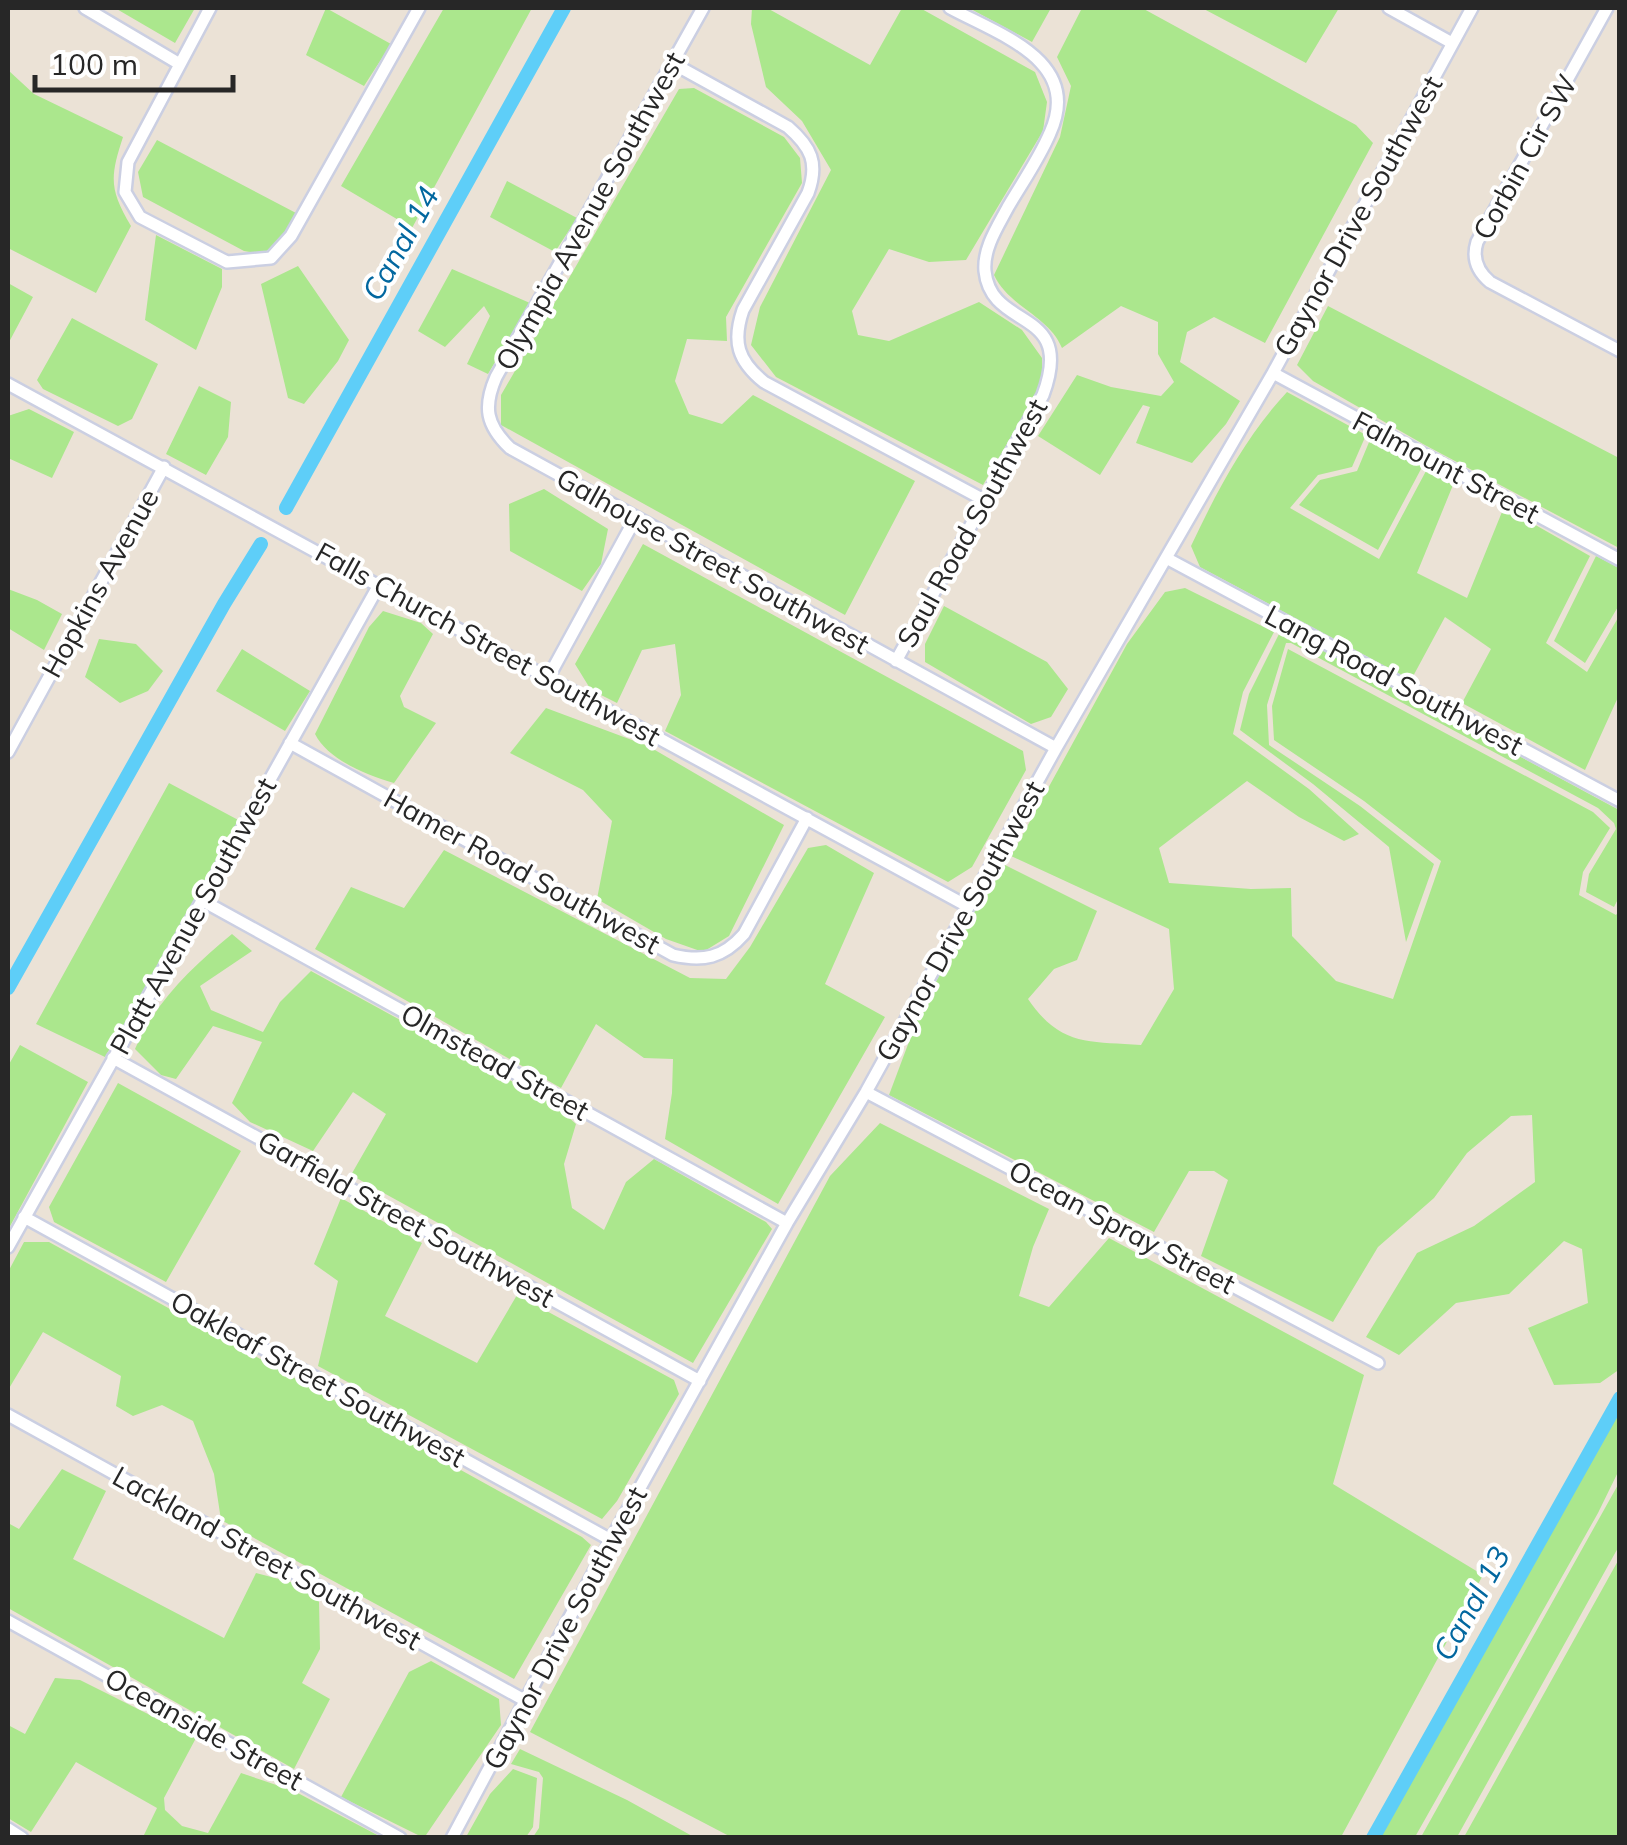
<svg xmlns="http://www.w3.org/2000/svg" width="1627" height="1845" viewBox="0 0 1627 1845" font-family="Mulish,sans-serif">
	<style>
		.green { fill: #abe78d }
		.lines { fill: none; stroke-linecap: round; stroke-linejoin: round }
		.canal { stroke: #5ecef8; stroke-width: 14 }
		.minor-casing { stroke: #cbcfe2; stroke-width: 16 }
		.minor { stroke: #fff; stroke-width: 11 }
		.labels { text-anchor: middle; stroke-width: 8; stroke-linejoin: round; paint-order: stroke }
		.street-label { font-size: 28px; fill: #272727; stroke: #fff }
		.water-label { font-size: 30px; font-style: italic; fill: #02679f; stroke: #fff }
	</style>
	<rect width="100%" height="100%" fill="#ebe2d6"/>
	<!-- green -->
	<path class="green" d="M115 8H195L175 43Z
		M326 8 391 44 364 86 306 55Z
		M444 8H532L412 228 341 186Z
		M752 8H767L870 65 902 8H920L1035 72 1047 102 1043 131 966 260 929 262 889 249 852 311 858 335 889 341 979 302 1022 330 1042 358V384L983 485 776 377 751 345 760 307 831 170 802 121 766 87 751 24Z
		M969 8H1051L1032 42Z
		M1082 8H1142L1356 125 1373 143 1265 343 1214 317 1187 332 1180 362 1240 401 1226 424 1192 463 1136 443 1150 407 1143 405 1100 475 1038 436 1077 375 1111 387 1161 396 1174 382 1158 354V322L1121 306 1062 348C1049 316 1009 307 994 275L1060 137 1071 86 1057 57Z
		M1202 8H1339L1306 63Z
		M8 70 34 94 123 137C110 177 109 189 131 226L96 293 8 248Z
		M694 88 784 137 800 158 802 183 726 317 727 341 687 339 675 381 689 414 722 424 753 395 915 481 845 615 501 425V395L679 89Z
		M157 140 296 213 281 241 262 254 244 251 143 197 138 172Z
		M507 181 577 218 555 252 490 217Z
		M156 235 222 269V287L196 350 145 320Z
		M298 266 349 340 338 361 304 404 288 398 261 284Z
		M452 269 530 303 488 374 467 364 490 316 484 306 445 347 418 331Z
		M8 283 33 297 8 344Z
		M1328 306 1619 458V548L1423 444 1313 381 1297 365Z
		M72 318 158 364 132 419 118 426 43 389 37 380Z
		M199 386 231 402 228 437 206 475 166 454Z
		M1287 392 1366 435 1352 467 1318 475 1290 508 1379 559 1426 471 1453 485 1417 573 1467 598 1504 507 1590 556 1546 643 1587 672 1619 616V695L1585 770 1462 703 1491 649 1445 617 1411 680 1200 567 1191 546C1217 491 1245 437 1287 392Z
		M29 409 74 432 52 478 8 458V416Z
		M1372 435 1427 465 1421 469 1378 550 1299 505 1320 480 1357 471Z
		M544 489 608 529 601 564 582 591 510 551 509 504Z
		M643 544 1023 751 1026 770 972 867 948 882 665 731 681 695 675 644 642 650 617 703 591 690 575 664Z
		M1596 556 1619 568V605L1585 663 1554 641Z
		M1185 588 1274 632 1243 692 1233 734 1309 789 1359 834 1344 841 1299 817 1247 781 1159 848 1169 883 1251 889 1291 888 1292 936 1336 981 1393 999 1441 861 1364 801 1274 740 1272 706 1288 649 1593 812 1610 828 1583 872 1579 895 1616 915 1620 910V1369L1600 1383 1554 1385 1528 1328 1588 1303 1582 1249 1564 1241 1509 1294 1456 1303 1399 1355 1366 1337 1417 1253 1474 1226 1535 1182 1532 1115 1511 1116 1467 1153 1434 1198 1378 1247 1333 1322 1201 1256 1228 1180 1214 1171H1189L1154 1232 889 1095 922 1007 1001 863 1097 911 1077 960 1054 969 1028 999C1061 1047 1088 1041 1141 1045L1174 989 1169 929 1011 856 1127 644 1165 592Z
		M8 589 37 600 62 614 44 650 8 628Z
		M944 606 1047 662 1068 689 1051 717 1031 724 925 662V644Z
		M383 611 421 623 433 634 400 696 404 707 436 723 394 783C367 775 328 760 315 734L369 627Z
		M1278 626 1619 810V897L1614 907 1586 892 1589 874 1616 829 1614 823 1598 808 1291 643H1286L1267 705 1269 745 1360 806 1434 864 1406 942 1389 847 1313 784 1240 730 1249 694 1279 634Z
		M99 639 136 644 163 671 148 691 120 703 85 677Z
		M242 649 310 691 285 731 216 691Z
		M546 708 648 746 784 825 729 936 703 952 666 939 597 899 612 821 583 790 510 753Z
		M169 783 242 822 105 1057 36 1024Z
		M826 845 874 873 825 984 885 1017 778 1204 665 1139 672 1093 673 1059 644 1058 596 1024 561 1088 315 949 351 887 404 908 444 850 690 978 726 979 750 947 808 848Z
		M232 934 252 951 200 986 211 1010 263 1032 280 1002 311 971 555 1105 576 1124 564 1164 572 1208 604 1230 626 1182 654 1159 766 1222 772 1229 693 1363 351 1175 386 1114 353 1092 313 1151 250 1122 232 1103 262 1042 213 1026 176 1079 161 1075 135 1049C156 1001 192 967 232 934Z
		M20 1045 88 1082 8 1230V1066Z
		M118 1083 241 1151 166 1282 54 1222 49 1207Z
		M880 1123 1049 1209 1033 1247 1019 1296 1049 1307 1109 1238 1364 1375 1333 1484 1483 1575 1341 1837H731L530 1732 830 1176Z
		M341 1198 422 1243 385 1316 477 1363 517 1295 674 1380 679 1394 617 1501 602 1519 318 1366 338 1281 314 1264Z
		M24 1242H49L582 1537 591 1545 514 1679 221 1520 214 1474 193 1421 162 1405 133 1416 116 1406 121 1376 43 1332 8 1390V1272Z
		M1619 1397V1470L1598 1513 1415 1837H1379Z
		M62 1469 106 1491 73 1559 224 1638 256 1573 294 1583 319 1601 320 1649 302 1683 330 1699 294 1769 8 1608V1523L19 1529Z
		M1619 1483V1546L1457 1837H1421Z
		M1619 1559V1837H1464Z
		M431 1661 499 1699 501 1725 424 1838 341 1797 409 1672Z
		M55 1678 80 1680 196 1738 164 1798 165 1810 182 1826 208 1833 241 1773 294 1791 381 1837H143L157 1808 76 1762 31 1832 8 1818V1725L25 1734Z
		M520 1749 627 1800 694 1837H533L539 1828 543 1778 539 1772 511 1764Z
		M513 1769 537 1778 533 1827 526 1837H466L490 1794Z"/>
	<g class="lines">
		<!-- canal -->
		<path class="canal" d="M286 508 564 8
			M8 988 224 604 261 544
			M1373 1838 1620 1398"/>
		<defs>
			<path id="minor" d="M85 8 178 63
				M210 8 128 162 125 192 140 217 227 262 271 258 291 236 419 8
				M703 8 496 377C483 407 486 425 510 448L1056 748
				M1389 8 1452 43
				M1607 8 1477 242C1472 258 1477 271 1490 282L1620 351
				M672 63 788 127C811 147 819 163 808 193L743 310C732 342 738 361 764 382L984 500
				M1273 373 1620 560
				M8 384 967 906
				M1168 559 1620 801
				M896 661 1043 395C1076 306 991 332 985 271 983 248 998 226 1008 207 1022 183 1039 159 1050 133 1083 61 1000 35 950 8
				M548 678 635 519
				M290 743 673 955C703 962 723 958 744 934L807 818
				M8 752 164 467
				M203 901 787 1223
				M113 1058 700 1381
				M866 1092 1378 1363
				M24 1217 611 1540
				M8 1247 379 585
				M8 1415 526 1701
				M8 1621 400 1838
				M8 1829 22 1838
				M452 1838 611 1540 787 1223 866 1092 1056 748 1273 373 1472 8"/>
		</defs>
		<!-- minor casing -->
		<use href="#minor" class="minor-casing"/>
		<!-- minor -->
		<use href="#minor" class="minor"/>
	</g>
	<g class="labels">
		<!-- street labels -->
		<g class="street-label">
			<text transform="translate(1525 157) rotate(-61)" y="10">Corbin Cir SW</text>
			<text transform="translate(590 211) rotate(-61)" y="10">Olympia Avenue Southwest</text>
			<text transform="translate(1358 216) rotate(-61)" y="10">Gaynor Drive Southwest</text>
			<text transform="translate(1446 467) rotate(28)" y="10">Falmount Street</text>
			<text transform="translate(972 523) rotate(-61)" y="10">Saul Road Southwest</text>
			<text transform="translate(713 561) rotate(29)" y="10">Galhouse Street Southwest</text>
			<text transform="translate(100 583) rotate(-61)" y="10">Hopkins Avenue</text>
			<text transform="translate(488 644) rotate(29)" y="10">Falls Church Street Southwest</text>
			<text transform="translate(1394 680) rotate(28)" y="10">Lang Road Southwest</text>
			<text transform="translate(522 871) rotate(29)" y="10">Hamer Road Southwest</text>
			<text transform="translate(193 916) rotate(-61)" y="10">Platt Avenue Southwest</text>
			<text transform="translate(960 921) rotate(-61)" y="10">Gaynor Drive Southwest</text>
			<text transform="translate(495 1062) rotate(29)" y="10">Olmstead Street</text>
			<text transform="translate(406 1219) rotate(29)" y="10">Garfield Street Southwest</text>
			<text transform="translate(1122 1227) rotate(28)" y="10">Ocean Spray Street</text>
			<text transform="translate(318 1379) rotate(29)" y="10">Oakleaf Street Southwest</text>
			<text transform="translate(267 1558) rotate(29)" y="10">Lackland Street Southwest</text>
			<text transform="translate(565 1628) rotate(-62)" y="10">Gaynor Drive Southwest</text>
			<text transform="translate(204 1729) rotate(29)" y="10">Oceanside Street</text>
		</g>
		<!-- water labels -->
		<g class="water-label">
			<text transform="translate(401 244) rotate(-61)" y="10">Canal 14</text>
			<text transform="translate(1472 1604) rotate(-61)" y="10">Canal 13</text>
		</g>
	</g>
	<!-- border -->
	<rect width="1627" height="1845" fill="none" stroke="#272727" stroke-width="20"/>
	<!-- scale -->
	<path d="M35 75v15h198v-15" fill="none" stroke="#272727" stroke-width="5"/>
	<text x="50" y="75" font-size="30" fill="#272727" stroke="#ffffff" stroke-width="8" paint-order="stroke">100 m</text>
</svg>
